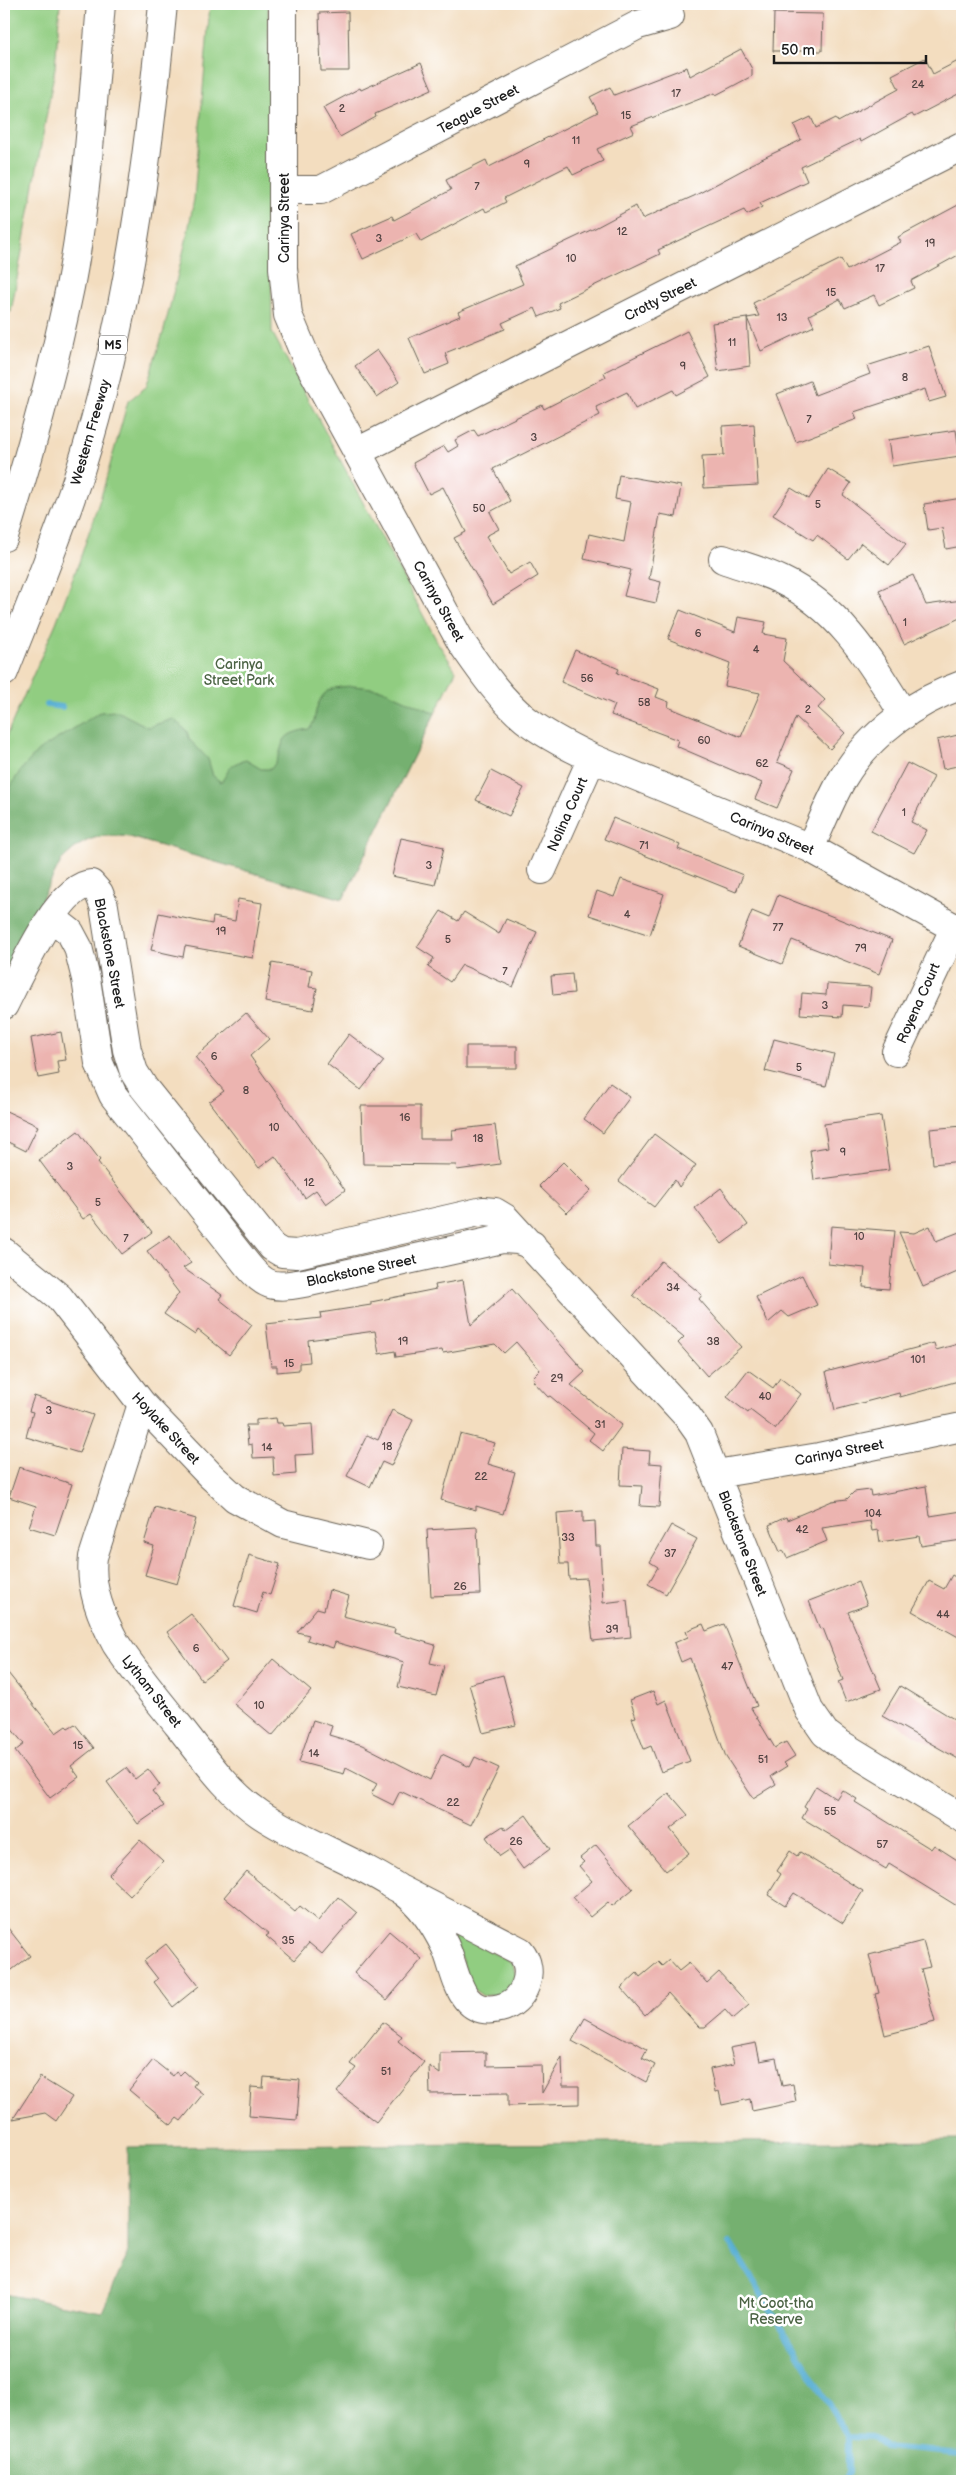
<svg xmlns="http://www.w3.org/2000/svg" width="966" height="2485" viewBox="0 0 966 2485" font-family="'Balsamiq Sans',sans-serif">
	<style>
		.green { fill: #91cd81; stroke: #56744e }
		.forest { fill: #74b06f; stroke: #486646 }
		.lines { fill: none; stroke-linecap: round; stroke-linejoin: round }
		.stream { stroke: #56aed3; stroke-width: 6 }
		.building { fill: #ecb4b0 }
		.minor-casing { stroke: #676055; stroke-width: 30 }
		.highway-casing { stroke: #676055; stroke-width: 30 }
		.minor { stroke: #fff; stroke-width: 28 }
		.highway { stroke: #fff; stroke-width: 28 }
		.labels { text-anchor: middle; stroke-width: 5; stroke-linejoin: round; paint-order: stroke }
		.number-label { font-size: 11px; fill: #504241 }
		.shield { fill: #fff; stroke: #606060; stroke-width: 1 }
		.shield-label { font-size: 12px; font-weight: bold; fill: #1c1c1c }
		.street-label { font-size: 14px; fill: #1c1c1c; stroke: #fff }
		.park-label { font-size: 14px; fill: #4b6344; stroke: #fff }
	</style>
	<rect width="100%" height="100%" fill="#fff"/>
	<filter id="ink" filterUnits="userSpaceOnUse"><feTurbulence type="fractalNoise" baseFrequency=".02" numOctaves="2"/><feDisplacementMap in="SourceGraphic" scale="10" xChannelSelector="R" yChannelSelector="G"/><feConvolveMatrix kernelMatrix="1 2 1 2 8 2 1 2 1" color-interpolation-filters="sRGB"/></filter>
	<filter id="wash" filterUnits="userSpaceOnUse"><feTurbulence type="fractalNoise" baseFrequency=".0096" numOctaves="4" result="noise"/><feDisplacementMap in="SourceGraphic" scale="20" xChannelSelector="R" yChannelSelector="G"/><feGaussianBlur stdDeviation="1.12" result="paint"/><feColorMatrix in="noise" values="0 0 0 0 0 0 0 0 0 0 0 0 0 0 0 0 0 1.4 0 .05"/><feComposite in="paint" operator="in"/></filter>
	<g filter="url(#wash)">
		<rect width="100%" height="100%" fill="#f3ddbf"/>
		<!-- green -->
		<path class="green" d="M4 4H60L55 68 11 312H4Z
			M210 4H268L272 332 438 643 456 671 343 899 130 837C98 833 83 838 61 861L4 973V741L56 623 79 562 103 490 128 401 146 387 164 330 187 237 194 199Z
			M450 1930 513 1963 516 1978 506 1993 483 1996 473 1989Z"/>
		<!-- forest -->
		<path class="forest" d="M354 686 381 689 435 713 343 899 130 837C98 833 83 838 61 861L4 973V814L11 786 20 771 38 751 100 712 117 711 148 727 173 719 187 731 189 739 208 759 213 776 221 782C232 768 226 765 246 760L261 769H271C289 746 272 735 309 729 315 722 314 719 316 711 322 688 333 687 354 686Z
			M962 2140V2481H4V2294L102 2312 128 2253V2147Z"/>
		<g class="lines">
			<!-- stream -->
			<path class="stream" d="M47 705 62 707
				M730 2243 848 2436 872 2437 885 2447 962 2454
				M843 2481 848 2473V2436"/>
		</g>
		<g id="blocks">
			<!-- building -->
			<path class="building" d="M348 12 349 71H321L319 13Z
				M774 13 823 14 822 51H773Z
				M741 49 752 69V76L716 95 715 93 631 126 634 132 597 149 603 161 573 175 568 166 504 198 506 202 486 212 484 208 421 242 416 234 363 259 351 234 392 216 394 220 451 190 446 180 486 160 489 167 598 112 590 97 610 87 614 95 687 67 690 76Z
				M925 58 933 74 962 59V92L914 117 912 114 861 142 860 139 801 167 807 181 760 203 762 207 747 215 744 210 658 250 660 254 558 303 560 308 539 317 535 308 502 323 505 329 445 353 449 364 425 374 409 338 460 316 458 312 523 284 515 266 595 228 636 206 642 219 694 196 750 166 749 165 801 140 794 125 811 117 816 128 836 118 838 122 899 89 892 75Z
				M421 63 432 89 375 114 376 117 340 137 323 108 360 88 361 90Z
				M962 203V253L911 281 914 288 879 305 874 295 845 308 840 299 809 315 814 326 761 351 747 318 759 316 753 303 841 259 847 270 901 242 898 237Z
				M747 318 750 366 718 371 712 323Z
				M687 331 710 377 676 395 673 390 635 409 627 392 596 407 600 415 493 469 510 501 490 512 499 529 486 536 509 574 530 562 538 576 493 604 454 538 466 532 443 487 429 494 413 463 444 446 448 452 458 446 455 440 474 430 478 436 542 405 544 409 606 377 604 372Z
				M929 346 946 397 929 402 925 389 854 412 857 419 796 442 777 394 810 381 815 395 870 374 867 366Z
				M377 350 399 382 377 397 355 366Z
				M754 424 758 485 704 488 702 456 724 455 722 426Z
				M956 430 960 456 892 466 888 440Z
				M828 469 851 483 843 495 906 544 889 565 861 543 848 559 817 535 813 540 773 515 791 488 809 499Z
				M619 475 681 486 676 517 660 514 649 579 661 582 656 603 624 596 631 570 584 559 589 534 624 542 631 502 615 499Z
				M962 498V546L946 549 942 528 928 530 924 504Z
				M913 575 926 605 962 600V617L904 644 879 590Z
				M680 610 735 632 738 617 766 622 763 634 787 638 783 661 825 700 818 708 845 733 830 749 796 717 777 762 794 769 777 808 755 799 762 783 676 746 678 740 611 715 615 705 561 682 575 650 619 669 617 673 659 689 656 697 669 702 668 707 741 737 760 693 725 686 730 663 668 639Z
				M962 734V765L943 769 937 740Z
				M907 763 934 777 911 822 927 830 914 853 871 831Z
				M491 771 524 788 509 816 476 800Z
				M613 818 680 845 678 849 743 875 736 892 604 839Z
				M401 838 444 847 435 885 392 876Z
				M621 879 664 894 650 935 589 915 597 891 614 897Z
				M778 895 892 940 879 974 792 940 782 964 738 946 752 911 769 918Z
				M238 899 262 903 253 958 185 946 183 957 151 950 159 913 212 924 213 917 235 921Z
				M441 911 458 921 464 912 499 934 506 919 537 932 513 987 462 965 450 982 428 967 434 958 417 947Z
				M272 963 312 970 309 987 317 988 313 1010 265 1002Z
				M572 974 574 993 553 995 551 976Z
				M827 984 871 987 869 1007 843 1005 842 1017 800 1014 802 993 826 995Z
				M246 1013 269 1039 250 1056 345 1190 326 1204 316 1190 305 1198 275 1156 259 1168 209 1102 224 1091 195 1057Z
				M61 1032 66 1060 57 1061 59 1074 38 1078 31 1038Z
				M349 1034 384 1061 361 1090 327 1064Z
				M774 1039 834 1054 826 1086 765 1071Z
				M466 1046H517V1068H466Z
				M610 1083 630 1097 603 1133 584 1119Z
				M361 1106H420V1139H453L452 1130 495 1125 500 1164 457 1170 456 1165 363 1164Z
				M4 1110 38 1126 26 1151 4 1140Z
				M881 1116 889 1170 814 1180 810 1150 828 1147 824 1124Z
				M962 1126V1161L933 1164 930 1129Z
				M78 1131 100 1160 98 1162 152 1232 122 1254 91 1214 83 1219 39 1160Z
				M654 1134 696 1165 679 1187 675 1180 654 1207 619 1181Z
				M563 1162 591 1190 567 1213 539 1186Z
				M721 1188 748 1225 722 1244 695 1208Z
				M831 1226 895 1231 889 1289 863 1287 865 1268 828 1264Z
				M930 1226 936 1241 962 1231V1270L923 1287 899 1232 914 1233Z
				M170 1235 191 1263 183 1268 222 1295 219 1299 252 1325 229 1355 198 1330 195 1335 164 1314 179 1293 147 1251Z
				M661 1261 702 1295 699 1299 741 1347 707 1376 678 1343 684 1337 633 1295Z
				M802 1275 817 1305 789 1317 782 1311 768 1323 756 1297Z
				M463 1280 471 1325 512 1289 585 1372 571 1385 622 1425 603 1451 589 1440 594 1433 550 1396 548 1397 533 1381 535 1380 533 1377 540 1370 516 1342 504 1353 495 1344 443 1353 442 1350 396 1357 395 1351 379 1354 375 1331 308 1340 310 1362 299 1363V1370L277 1372V1366H271L266 1324 321 1318 320 1313 371 1305V1302L436 1289 435 1285Z
				M934 1343 936 1350 962 1343V1380L900 1397 899 1393 835 1410 826 1372Z
				M748 1370 773 1388 780 1378 801 1394 775 1429 750 1410 748 1413 727 1397Z
				M34 1396 93 1415 79 1453 26 1437 33 1412 29 1411Z
				M392 1410 413 1420 391 1466 382 1462 370 1487 347 1476 367 1435 378 1440Z
				M276 1418 277 1423H282L283 1426 312 1424 314 1454 295 1455 296 1474 274 1476 273 1457 253 1458 252 1444 248 1445 246 1425H256V1420Z
				M460 1434 495 1443 488 1464 515 1472 503 1514 476 1506V1510L441 1500Z
				M622 1449 650 1451 649 1463 662 1464 659 1507 640 1506 642 1486 620 1485Z
				M19 1467 72 1484 55 1535 29 1527 36 1506 9 1497Z
				M926 1486 930 1516 962 1511V1540L921 1546 919 1536 880 1542 878 1530 872 1531 870 1521 822 1528 827 1541 787 1558 783 1550 780 1552 769 1525 786 1517 787 1520 832 1501 847 1499 854 1492 870 1490 871 1496Z
				M155 1507 196 1519 177 1584 145 1575 154 1546 144 1543Z
				M583 1511V1522L595 1521 596 1546H600L603 1603 627 1600 631 1637 593 1641 586 1578 569 1579 568 1564H560L557 1513Z
				M671 1525 697 1539 666 1594 648 1584 658 1567 650 1562Z
				M477 1527 480 1594 431 1596 427 1530Z
				M249 1555 280 1564 270 1595 263 1592 257 1613 234 1606Z
				M952 1575 962 1581V1639L912 1611 929 1581 944 1589Z
				M858 1582 867 1605 848 1612 881 1689 846 1702 838 1682 843 1680 823 1628 820 1629 809 1601Z
				M329 1590 349 1596 343 1616 395 1629 394 1633 435 1645 430 1663 444 1666 436 1696 398 1687 404 1662 335 1642 333 1648 307 1640 309 1635 297 1632 317 1608 324 1610Z
				M191 1614 227 1661 202 1680 167 1632Z
				M703 1624 706 1631 724 1624 757 1706 751 1708 775 1748 786 1742 795 1756 784 1763 787 1766 771 1776 776 1784 753 1798 726 1757 690 1658 681 1662 674 1643 688 1637 686 1631Z
				M273 1659 311 1691 272 1736 234 1704Z
				M4 1668 56 1733 66 1726 68 1728 75 1724 94 1748 71 1766 79 1777 50 1798 15 1751 24 1744 4 1720Z
				M503 1675 516 1725 483 1733 469 1684Z
				M900 1686 962 1724V1761L882 1716Z
				M653 1691 658 1704 666 1700 690 1761 661 1772 651 1746 644 1749 632 1718 636 1717 630 1700Z
				M313 1720 332 1726 329 1735 362 1745 430 1780 442 1754 470 1767 475 1757 499 1768 471 1825 400 1791 393 1805 371 1794 377 1784 346 1768 344 1774 299 1762Z
				M126 1768 135 1779 148 1769 160 1785 152 1791 164 1806 138 1824 107 1782Z
				M816 1786 836 1799 842 1790 857 1799 855 1802 931 1849 934 1845 962 1863V1897L957 1906 889 1864 886 1869 802 1818 807 1809 804 1807Z
				M669 1793 688 1815 670 1829 689 1853 666 1871 628 1826Z
				M526 1815 550 1849 523 1869 509 1850 500 1856 486 1837 503 1826 506 1830Z
				M140 1840 163 1861 130 1896 108 1875Z
				M596 1845 633 1889 612 1906 608 1902 590 1917 573 1897 592 1881 579 1866 584 1862 580 1858Z
				M790 1851 797 1856 800 1852 863 1891 843 1923 794 1893 785 1906 768 1895 781 1874 777 1871Z
				M246 1871 295 1912 300 1906 318 1921 338 1897 357 1913 322 1954 309 1943 294 1960 266 1936 269 1934 224 1897Z
				M4 1923 30 1956 4 1976Z
				M389 1931 422 1959 387 2000 354 1973Z
				M923 1941 930 1967 921 1969 935 2022 885 2035 875 1994 879 1993 869 1955Z
				M166 1944 199 1986 173 2007 154 1982 158 1979 144 1961Z
				M669 1960 679 1971 689 1963 707 1983 719 1972 749 2005 733 2019 725 2010 705 2027H699L668 1993 645 2015 621 1988 637 1973 640 1977 658 1962 662 1966Z
				M585 2018 625 2040H631L647 2049 642 2058 655 2065 646 2082 572 2041Z
				M383 2022 402 2036 398 2041 424 2062 376 2122 337 2092 356 2068 350 2064Z
				M756 2043 760 2061 776 2058 782 2086 793 2084 796 2102 752 2111 750 2099 722 2105 719 2091 715 2092 710 2069 734 2064 730 2048Z
				M486 2052V2066L541 2065 542 2093 562 2057 563 2086H579V2104L508 2106V2093L430 2094 429 2066 440 2074V2053Z
				M153 2060 173 2076 176 2072 180 2075 184 2071 196 2082 193 2086 203 2094 181 2121 177 2118 171 2125 129 2090Z
				M40 2077 72 2097 56 2121 45 2113 13 2119Z
				M264 2077 300 2080 297 2120 249 2116 251 2087 263 2088Z"/>
		</g>
	</g>
	<g filter="url(#ink)">
		<use href="#blocks" fill-opacity="0" stroke="#676055" stroke-width="1"/>
		<g class="lines">
			<defs>
				<path id="minor" d="M283 4V268L288 315 307 360 461 642C480 669 499 698 525 719 545 735 569 747 592 758L810 848 962 932
					M284 190H321L638 25 670 16
					M357 452 962 146
					M723 559C742 566 763 571 781 580 840 608 871 662 904 715
					M810 848C821 825 830 800 843 778 870 733 914 702 962 685
					M542 870 592 758
					M52 918 70 932 78 947 86 979 99 1063 113 1095 245 1262C267 1290 276 1288 309 1282L502 1239 518 1240 532 1245
					M4 1005C18 978 58 885 91 884L99 893 104 906 127 1050 134 1072 144 1088 272 1247 282 1253 297 1254 483 1211 495 1212 505 1218 687 1416 699 1433 809 1710 825 1733 837 1742 962 1818
					M896 1052 955 927
					M4 1252 59 1297 142 1404 211 1476 235 1498 283 1524 368 1545
					M142 1404 93 1557C89 1588 102 1618 116 1644 135 1673 157 1699 178 1725 203 1756 227 1792 260 1814 305 1844 359 1861 404 1892 422 1905 435 1926 445 1946 457 1972 458 2018 500 2008 524 2003 537 1971 520 1951L390 1884
					M716 1474 819 1457 962 1427"/>
				<path id="highway" d="M4 537C30 455 53 371 70 287 88 194 93 98 101 4
					M4 672C30 606 58 539 80 471 128 319 148 162 163 4"/>
			</defs>
			<!-- minor casing -->
			<use href="#minor" class="minor-casing"/>
			<!-- highway casing -->
			<use href="#highway" class="highway-casing"/>
			<!-- minor -->
			<use href="#minor" class="minor"/>
			<!-- highway -->
			<use href="#highway" class="highway"/>
		</g>
	</g>
	<g class="labels">
		<!-- number labels -->
		<g class="number-label">
			<text x="918" y="88">24</text>
			<text x="676" y="97">17</text>
			<text x="342" y="112">2</text>
			<text x="626" y="119">15</text>
			<text x="576" y="144">11</text>
			<text x="527" y="168">9</text>
			<text x="477" y="190">7</text>
			<text x="622" y="235">12</text>
			<text x="379" y="242">3</text>
			<text x="930" y="247">19</text>
			<text x="571" y="262">10</text>
			<text x="880" y="272">17</text>
			<text x="831" y="296">15</text>
			<text x="782" y="321">13</text>
			<text x="732" y="346">11</text>
			<text x="683" y="370">9</text>
			<text x="905" y="381">8</text>
			<text x="809" y="423">7</text>
			<text x="534" y="441">3</text>
			<text x="818" y="508">5</text>
			<text x="479" y="512">50</text>
			<text x="905" y="626">1</text>
			<text x="698" y="637">6</text>
			<text x="756" y="653">4</text>
			<text x="587" y="682">56</text>
			<text x="644" y="706">58</text>
			<text x="808" y="713">2</text>
			<text x="704" y="744">60</text>
			<text x="762" y="767">62</text>
			<text x="904" y="816">1</text>
			<text x="644" y="849">71</text>
			<text x="429" y="869">3</text>
			<text x="627" y="918">4</text>
			<text x="778" y="931">77</text>
			<text x="221" y="935">19</text>
			<text x="448" y="943">5</text>
			<text x="861" y="952">79</text>
			<text x="505" y="975">7</text>
			<text x="825" y="1009">3</text>
			<text x="214" y="1060">6</text>
			<text x="799" y="1071">5</text>
			<text x="246" y="1094">8</text>
			<text x="405" y="1121">16</text>
			<text x="274" y="1131">10</text>
			<text x="478" y="1142">18</text>
			<text x="843" y="1156">9</text>
			<text x="70" y="1170">3</text>
			<text x="309" y="1186">12</text>
			<text x="98" y="1206">5</text>
			<text x="859" y="1240">10</text>
			<text x="126" y="1242">7</text>
			<text x="673" y="1291">34</text>
			<text x="403" y="1345">19</text>
			<text x="713" y="1345">38</text>
			<text x="918" y="1363">101</text>
			<text x="289" y="1367">15</text>
			<text x="557" y="1382">29</text>
			<text x="765" y="1400">40</text>
			<text x="49" y="1414">3</text>
			<text x="600" y="1428">31</text>
			<text x="387" y="1450">18</text>
			<text x="267" y="1451">14</text>
			<text x="481" y="1480">22</text>
			<text x="873" y="1517">104</text>
			<text x="802" y="1533">42</text>
			<text x="568" y="1541">33</text>
			<text x="670" y="1557">37</text>
			<text x="460" y="1590">26</text>
			<text x="943" y="1618">44</text>
			<text x="612" y="1633">39</text>
			<text x="196" y="1652">6</text>
			<text x="727" y="1670">47</text>
			<text x="259" y="1709">10</text>
			<text x="78" y="1749">15</text>
			<text x="314" y="1757">14</text>
			<text x="763" y="1763">51</text>
			<text x="453" y="1806">22</text>
			<text x="830" y="1815">55</text>
			<text x="516" y="1845">26</text>
			<text x="882" y="1848">57</text>
			<text x="288" y="1944">35</text>
			<text x="386" y="2075">51</text>
		</g>
		<!-- shield labels -->
		<rect class="shield" x="99" y="335.5" width="28" height="19" rx="4"/>
		<g class="shield-label">
			<text x="113" y="349">M5</text>
		</g>
		<!-- street labels -->
		<g class="street-label">
			<text transform="translate(478 109) rotate(-28)" y="5">Teague Street</text>
			<text transform="translate(284 218) rotate(-90)" y="5">Carinya Street</text>
			<text transform="translate(660 299) rotate(-27)" y="5">Crotty Street</text>
			<text transform="translate(90 432) rotate(-74)" y="5">Western Freeway</text>
			<text transform="translate(439 601) rotate(61)" y="5">Carinya Street</text>
			<text transform="translate(567 814) rotate(-66)" y="5">Nolina Court</text>
			<text transform="translate(772 833) rotate(23)" y="5">Carinya Street</text>
			<text transform="translate(110 953) rotate(79)" y="5">Blackstone Street</text>
			<text transform="translate(918 1003) rotate(-66)" y="5">Royena Court</text>
			<text transform="translate(361 1270) rotate(-12)" y="5">Blackstone Street</text>
			<text transform="translate(166 1428) rotate(47)" y="5">Hoylake Street</text>
			<text transform="translate(839 1452) rotate(-11)" y="5">Carinya Street</text>
			<text transform="translate(743 1543) rotate(69)" y="5">Blackstone Street</text>
			<text transform="translate(152 1691) rotate(52)" y="5">Lytham Street</text>
		</g>
		<!-- park labels -->
		<g class="park-label">
			<text x="239" y="669">Carinya<tspan x="239" dy="16">Street Park</tspan></text>
			<text x="776" y="2308">Mt Coot-tha<tspan x="776" dy="16">Reserve</tspan></text>
		</g>
	</g>
	<!-- margin -->
	<rect width="966" height="2485" fill="none" stroke="#fff" stroke-width="20"/>
	<!-- scale -->
	<path d="M774 55v8h152v-8" fill="none" stroke="#1c1c1c" stroke-width="2.5"/>
	<text x="781" y="55" font-size="15" fill="#1c1c1c" stroke="#ffffff" stroke-width="4" paint-order="stroke">50 m</text>
</svg>
